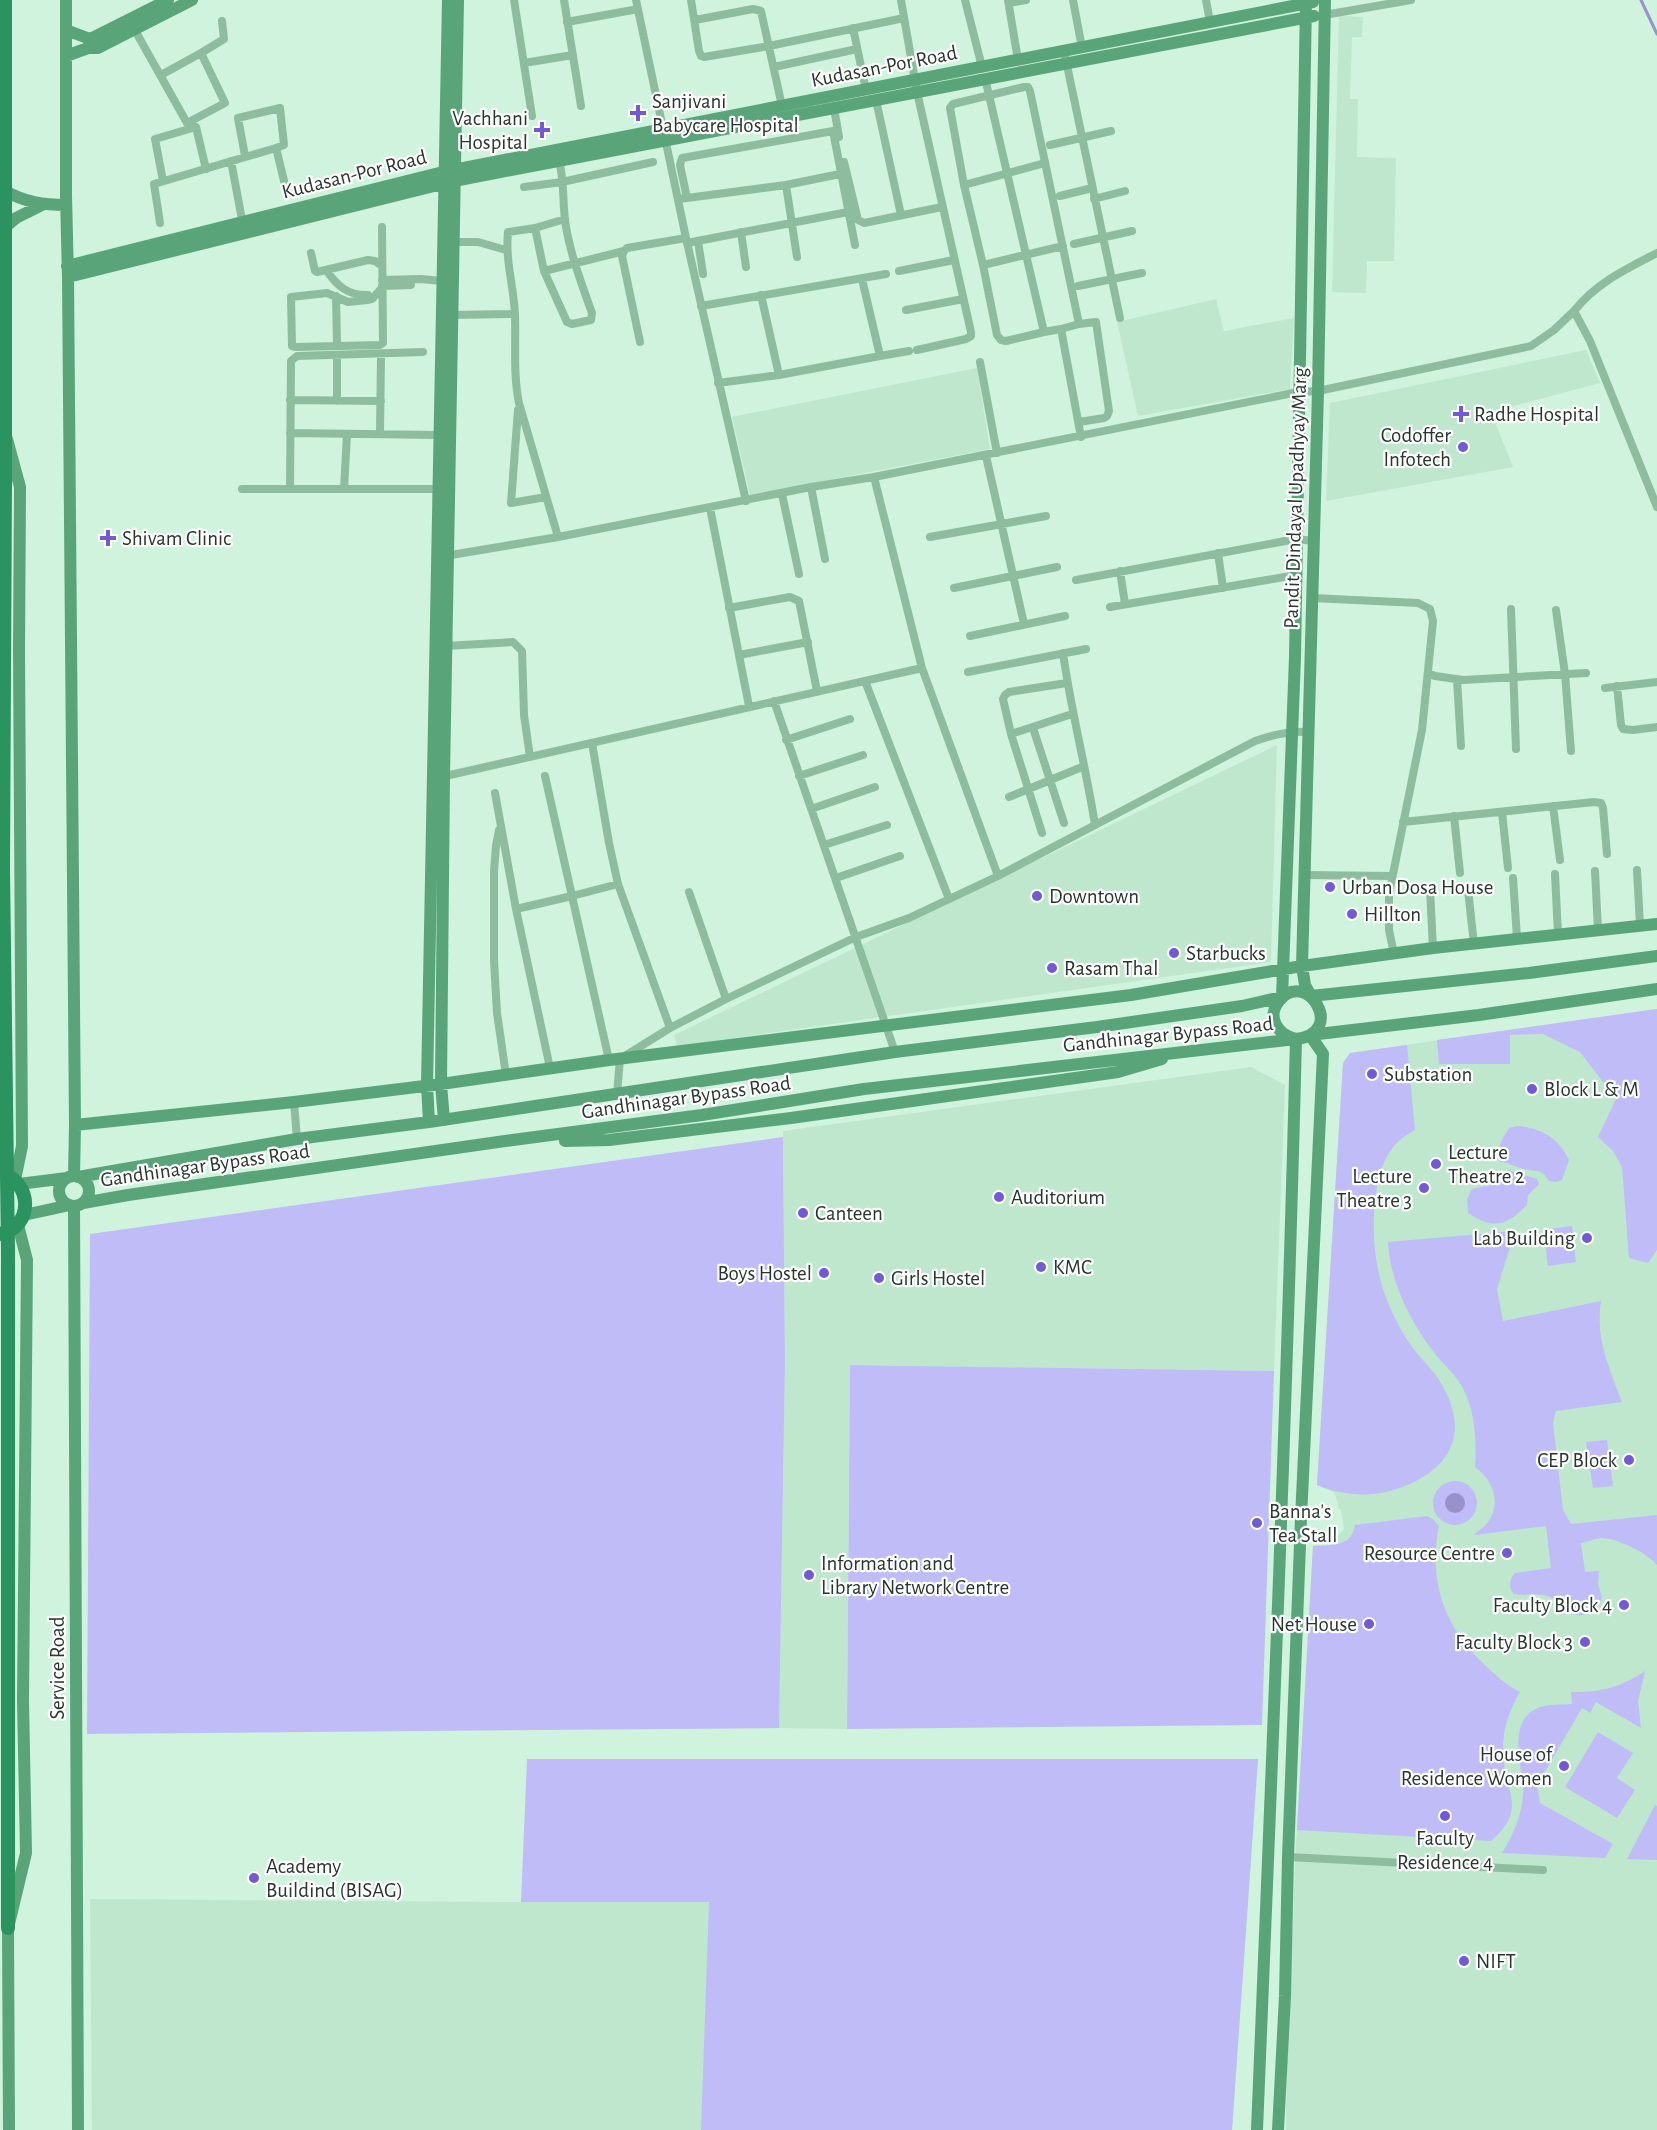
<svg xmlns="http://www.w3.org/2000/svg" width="1657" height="2130" viewBox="0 0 1657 2130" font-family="'Alegreya Sans',sans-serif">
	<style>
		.built { fill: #bee7ce }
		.green { fill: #c0bcf7 }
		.water { fill: #9791cc }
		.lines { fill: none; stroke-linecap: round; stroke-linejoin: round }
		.stream { stroke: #9791cc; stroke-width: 3 }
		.street { stroke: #8dbc9e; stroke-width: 8 }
		.secondary { stroke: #5aa47a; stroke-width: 12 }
		.primary { stroke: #2b9360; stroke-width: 14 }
		.primary-bridge { stroke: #2b9360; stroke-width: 14 }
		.poi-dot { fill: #715ad4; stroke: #fff; stroke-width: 2 }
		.labels { text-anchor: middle; stroke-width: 4.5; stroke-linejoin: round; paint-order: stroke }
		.street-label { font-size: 21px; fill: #29362e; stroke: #fff }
		.poi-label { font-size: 21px; fill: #29362e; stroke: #fff; text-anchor: start }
	</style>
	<rect width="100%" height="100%" fill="#d0f3dd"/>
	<!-- built -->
	<path class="built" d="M1339 16 1363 17 1362 37H1352L1350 99H1358L1357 157 1396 158 1394 261H1367L1366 293 1332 292Z
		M1216 299 1224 331 1294 318 1290 389 1138 416 1117 322Z
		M1586 350 1600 383 1491 412 1513 467 1326 501 1330 403Z
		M977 368 990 449 750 495 732 417Z
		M1277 745 1271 962 677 1046 674 1035Z
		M1657 1009V2130H1286L1287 2063 1296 1843 1313 1546 1337 1544V1537L1344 1529 1341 1509H1339L1335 1493 1317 1485 1343 1063 1350 1053Z
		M1251 1067 1285 1085 1274 1371 850 1365 847 1729 779 1728 785 1364 783 1131Z
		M1258 1759 1232 2130H92L90 1899 521 1902 709 1901Z"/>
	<!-- green -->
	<path class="green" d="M1657 1009V1250L1648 1263 1629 1258 1622 1167 1613 1151 1598 1137 1616 1099 1580 1052 1543 1034 1510 1035V1064H1439L1437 1040Z
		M1407 1045 1415 1130C1389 1143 1380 1165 1376 1193 1371 1230 1374 1270 1389 1305 1396 1322 1405 1338 1416 1352 1424 1362 1433 1370 1439 1380 1466 1423 1459 1460 1414 1482 1382 1498 1349 1498 1317 1485L1343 1063 1350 1053Z
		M1516 1126C1540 1127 1559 1138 1569 1160L1562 1180 1556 1182 1549 1181C1541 1168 1537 1172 1524 1169 1516 1168 1510 1162 1500 1162 1497 1148 1501 1140 1509 1128Z
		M783 1137 785 1364 779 1728 87 1734 90 1234Z
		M1508 1170 1537 1179 1539 1184 1528 1195 1527 1205C1506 1226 1494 1230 1468 1213L1467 1199 1472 1189 1491 1185Z
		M1572 1226 1576 1262 1548 1266 1543 1230Z
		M1515 1231 1497 1289 1503 1321 1601 1301C1595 1338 1609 1368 1622 1402L1556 1411 1553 1423 1563 1510 1571 1524 1657 1515V1565C1648 1553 1615 1537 1600 1538 1594 1539 1587 1542 1581 1543L1585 1572 1599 1571 1598 1584 1602 1597 1597 1609C1570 1626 1568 1603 1547 1596 1537 1593 1525 1596 1514 1594 1508 1588 1509 1579 1515 1573L1551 1568 1546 1526 1474 1535C1477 1531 1484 1528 1488 1522 1502 1503 1493 1480 1475 1467 1477 1439 1475 1403 1457 1379 1451 1370 1442 1363 1436 1355 1411 1323 1390 1283 1388 1242Z
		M850 1365 1274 1371 1262 1725 847 1729Z
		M1607 1440 1613 1486 1593 1488 1586 1442Z
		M1433 1503a22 22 0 1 1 44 0a22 22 0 1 1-44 0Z
		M1427 1516 1434 1520 1439 1526C1428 1580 1444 1627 1484 1664 1495 1675 1506 1685 1520 1692 1508 1712 1502 1732 1503 1755 1505 1792 1528 1810 1491 1841L1297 1830 1313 1546C1331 1545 1352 1547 1355 1525Z
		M1645 1671 1638 1701 1641 1728 1596 1702 1590 1713 1582 1708 1537 1785 1540 1803 1613 1844 1605 1858 1502 1853C1513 1835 1521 1817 1523 1796 1525 1770 1503 1721 1540 1707 1549 1704 1562 1705 1572 1704L1571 1692C1599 1693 1622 1687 1645 1671Z
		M1598 1732 1633 1753 1617 1778 1635 1790 1617 1818 1565 1787Z
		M527 1759H1258L1232 2130H701L709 1902H521Z
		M1655 1805 1657 1806V1860L1627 1859Z"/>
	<!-- water -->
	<path class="water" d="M1445 1503a10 10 0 1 1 20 0a10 10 0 1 1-20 0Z"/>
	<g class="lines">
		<!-- stream -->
		<path class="stream" d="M1641 0 1657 34"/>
		<!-- street -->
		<path class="street" d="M514 0 532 116
			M564 0 581 106
			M636 0 686 238 746 501
			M691 0 699 51 701 56 704 57 769 46 904 18
			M901 0 917 92 971 332V336L966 339 917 350
			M965 0 982 67
			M1008 0 1018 60
			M1073 0 1082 48
			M1206 0 1210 22
			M1009 3 1026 0
			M1324 15 1411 0
			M695 20 753 9 761 11 782 106
			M567 22 638 9
			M132 25 187 123 225 103 201 53 161 75
			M853 28 866 90
			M1064 51 1120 318
			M201 53 224 39 222 21
			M524 63 573 55
			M774 67 857 49
			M985 78 1044 332 1061 329
			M876 100 901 215
			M834 108 839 137
			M1050 145 1111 131
			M245 156 238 118 280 108 284 145 276 148
			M231 161 243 225
			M844 162 858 220 864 223 942 207
			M1045 163 964 185 950 108 953 104 1024 87H1028L1030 91 1079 324 1061 329 1081 437
			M163 181 155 139 196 127 206 169
			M964 185 983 265
			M524 187 562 182 653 162
			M1060 196 1092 188
			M687 198 786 185
			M678 199 687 198 680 165 682 158 833 131 855 245
			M1094 199 1125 191
			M160 223 154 184 276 148 286 189
			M382 227 383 343 380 345 296 347 292 346 291 297 327 293 348 302 367 300 372 299 382 288
			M535 228 544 271 567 322 572 324 591 320 592 313C582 285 571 256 566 227 562 205 565 182 559 161
			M741 232 746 267
			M698 241 703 274
			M454 242H478L506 250
			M687 243 848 212
			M1074 244 1132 231
			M624 251 622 256 640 342
			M311 253 315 271 317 272 368 260 375 261 382 266
			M797 257 786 185 840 174
			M327 271C337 286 349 296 368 295
			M544 271 624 251 627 248 686 238
			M899 271 954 260
			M382 280 421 279 442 281
			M382 286 411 285
			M1078 286 1142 273
			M761 295 779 375
			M336 296 337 345
			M701 306 886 274
			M906 310 963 299
			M1574 311C1596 283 1626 269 1657 253
			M453 315 515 314
			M1044 332 1006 341 1001 340 997 335 983 265 1063 246
			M880 356 909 351
			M980 362 997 453
			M718 383 779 375 880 356 862 279
			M290 400 381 401
			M337 401V355
			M518 410 511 503 546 497
			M1079 422 1104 418 1107 416 1109 411 1096 322 1079 324
			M290 433 438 435
			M380 434 381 354
			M986 456 1024 624
			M874 477 1298 392 1318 391 1531 346 1554 330 1574 311 1590 341 1657 507
			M811 487 825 559
			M242 489H443
			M290 489 291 361 297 356 423 352
			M344 489 347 434
			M782 494 799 574
			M710 508 749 706
			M558 537 519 403C513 374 516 345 515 315 514 286 505 262 508 232L535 228 565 219
			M930 537 1046 516
			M1218 553 1223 588
			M445 556 558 537 811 487 874 477 922 668 998 876
			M1120 571 1125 604
			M1076 580 1296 539 1314 541
			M954 588 1057 567
			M1312 598 1418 603 1430 609 1433 621 1422 730 1389 894V930L1394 954
			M1110 607 1296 575
			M729 608 790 597 799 601 817 691
			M1511 609 1516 749
			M1556 610 1565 674 1571 751
			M970 636 1065 616
			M446 646 513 642 522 651 524 715 530 757
			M1063 653C1071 711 1086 767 1095 825
			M739 655 808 642
			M968 672 1086 649
			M1428 673 1435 676 1463 680 1586 673
			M1457 679 1461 746
			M865 681 949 899
			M1617 686 1621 725 1623 729 1633 730 1657 727
			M1605 688 1657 682
			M774 701 895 1052
			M1033 728 1064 823
			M1011 734 1072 714
			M786 740 850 719
			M592 743 609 843 618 884
			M799 776 863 755
			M441 777 922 668
			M495 793 516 909 550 1068
			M1009 797 1082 767
			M1553 806 1560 860
			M811 809 875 787
			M1502 812 1508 868
			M1454 816 1460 873
			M1403 822 1594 802 1601 803 1603 808 1607 854
			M499 830 496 846 494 871V960L497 1013 506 1075
			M1042 833 1011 734 1003 699 1005 695 1009 692 1067 683
			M824 845 887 825
			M1637 870 1640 925
			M1595 871 1598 930
			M1555 874 1558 934
			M1305 875 1391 876
			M836 878 900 856
			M1513 878 1517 938
			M1430 890 1433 948
			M1468 890 1474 944
			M689 892 726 999
			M516 909 572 896 545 776
			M609 1060 572 896 618 884 670 1028
			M617 1094 620 1059 670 1028 726 999 856 937 909 918 998 876 1255 741C1274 734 1290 731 1310 732
			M294 1102 297 1139
			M1288 1857 1543 1870"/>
		<!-- secondary -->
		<path class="secondary" d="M66 0V196L68 277 75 1125 74 1176
			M1325 0 1318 391 1302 966 1305 985 1311 996 1529 973 1657 956
			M66 30 90 39
			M88 48 90 39 168 0
			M66 56 88 48H98L192 0
			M5 191C25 202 43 205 66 205
			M5 227 16 218 42 205
			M67 266 443 172 1313 2
			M68 277 454 181 1314 16
			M7 439 20 487 19 650 22 1146 15 1180
			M444 1120 441 1084 444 776 458 0
			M429 1122 427 1085 448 0
			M75 1125 294 1102 441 1084 609 1060 1131 995 1302 966 1433 948 1657 924
			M565 1141 609 1140 791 1118 1118 1072 1162 1059
			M59 1191a15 15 0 1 1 30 0a15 15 0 1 1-30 0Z
			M78 1177 297 1139 429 1122 895 1052 1097 1027 1242 1006 1282 997 1295 657 1306 0
			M19 1184 67 1178
			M83 1203 128 1195 505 1141 702 1115 864 1089 1296 1039C1348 1033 1306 967 1279 1001 1266 1017 1278 1035 1296 1039
			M74 1206 78 2130
			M24 1215 70 1205
			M9 2130 8 1928 26 1853 23 1700 27 1260 18 1225
			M1257 2130C1272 1766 1287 1403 1296 1039
			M1278 2130 1285 1996 1288 1857 1301 1518 1323 1054 1310 1035 1479 1015 1657 989"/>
		<!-- primary -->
		<path class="primary" d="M5 0V481
			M0 1173C33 1181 34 1227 0 1234
			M8 1251V1928"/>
		<!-- primary-bridge -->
		<path class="primary-bridge" d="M5 481 3 870 8 1251"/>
	</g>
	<!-- markers -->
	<g class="poi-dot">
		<path d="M635 104h6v6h6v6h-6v6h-6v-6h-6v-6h6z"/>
		<path d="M539 121h6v6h6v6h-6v6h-6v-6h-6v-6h6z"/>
		<path d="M1458 405h6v6h6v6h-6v6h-6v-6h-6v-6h6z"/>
		<circle cx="1463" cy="447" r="6"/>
		<path d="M105 529h6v6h6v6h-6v6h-6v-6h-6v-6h6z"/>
		<circle cx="1330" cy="887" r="6"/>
		<circle cx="1037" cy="896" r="6"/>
		<circle cx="1352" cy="914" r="6"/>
		<circle cx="1174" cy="953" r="6"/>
		<circle cx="1052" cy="968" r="6"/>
		<circle cx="1372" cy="1074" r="6"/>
		<circle cx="1532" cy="1089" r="6"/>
		<circle cx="1436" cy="1164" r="6"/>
		<circle cx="1424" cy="1188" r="6"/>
		<circle cx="999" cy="1197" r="6"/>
		<circle cx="803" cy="1213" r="6"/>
		<circle cx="1587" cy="1238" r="6"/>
		<circle cx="1041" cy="1267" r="6"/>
		<circle cx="824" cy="1273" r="6"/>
		<circle cx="879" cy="1278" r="6"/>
		<circle cx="1629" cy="1460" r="6"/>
		<circle cx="1257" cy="1523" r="6"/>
		<circle cx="1507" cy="1553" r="6"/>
		<circle cx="809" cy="1575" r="6"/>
		<circle cx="1624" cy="1605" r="6"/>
		<circle cx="1369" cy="1624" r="6"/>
		<circle cx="1585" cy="1642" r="6"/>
		<circle cx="1564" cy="1766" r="6"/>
		<circle cx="1445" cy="1816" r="6"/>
		<circle cx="254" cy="1878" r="6"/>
		<circle cx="1464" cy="1961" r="6"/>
	</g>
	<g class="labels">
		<!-- street labels -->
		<g class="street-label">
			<text transform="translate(884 66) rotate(-11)" y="7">Kudasan-Por Road</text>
			<text transform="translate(354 174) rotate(-14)" y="7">Kudasan-Por Road</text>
			<text transform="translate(1295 498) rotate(-88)" y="7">Pandit Dindayal Upadhyay Marg</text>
			<text transform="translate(1168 1034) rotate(-6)" y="7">Gandhinagar Bypass Road</text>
			<text transform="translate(686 1097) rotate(-8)" y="7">Gandhinagar Bypass Road</text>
			<text transform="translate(205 1165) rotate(-8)" y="7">Gandhinagar Bypass Road</text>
			<text transform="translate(57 1668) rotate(-90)" y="7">Service Road</text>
		</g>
		<!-- poi labels -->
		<g class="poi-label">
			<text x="652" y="108">Sanjivani<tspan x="652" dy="24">Babycare Hospital</tspan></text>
			<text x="528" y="125" text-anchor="end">Vachhani<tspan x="528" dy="24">Hospital</tspan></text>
			<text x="1474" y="421">Radhe Hospital</text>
			<text x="1451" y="442" text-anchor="end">Codoffer<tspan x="1451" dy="24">Infotech</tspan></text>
			<text x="122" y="545">Shivam Clinic</text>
			<text x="1342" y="894">Urban Dosa House</text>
			<text x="1049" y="903">Downtown</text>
			<text x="1364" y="921">Hillton</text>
			<text x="1186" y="960">Starbucks</text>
			<text x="1064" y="975">Rasam Thal</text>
			<text x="1384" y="1081">Substation</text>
			<text x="1544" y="1096">Block L &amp; M</text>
			<text x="1448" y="1159">Lecture<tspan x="1448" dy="24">Theatre 2</tspan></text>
			<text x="1412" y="1183" text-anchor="end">Lecture<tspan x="1412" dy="24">Theatre 3</tspan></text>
			<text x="1011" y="1204">Auditorium</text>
			<text x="815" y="1220">Canteen</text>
			<text x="1575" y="1245" text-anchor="end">Lab Building</text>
			<text x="1053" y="1274">KMC</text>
			<text x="812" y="1280" text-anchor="end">Boys Hostel</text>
			<text x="891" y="1285">Girls Hostel</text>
			<text x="1617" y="1467" text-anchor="end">CEP Block</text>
			<text x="1269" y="1518">Banna's<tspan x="1269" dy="24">Tea Stall</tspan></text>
			<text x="1495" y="1560" text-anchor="end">Resource Centre</text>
			<text x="821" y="1570">Information and<tspan x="821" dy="24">Library Network Centre</tspan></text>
			<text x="1612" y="1612" text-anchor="end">Faculty Block 4</text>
			<text x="1357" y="1631" text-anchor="end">Net House</text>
			<text x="1573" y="1649" text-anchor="end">Faculty Block 3</text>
			<text x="1552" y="1761" text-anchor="end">House of<tspan x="1552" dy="24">Residence Women</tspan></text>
			<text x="1445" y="1845" text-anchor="middle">Faculty<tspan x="1445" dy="24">Residence 4</tspan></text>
			<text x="266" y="1873">Academy<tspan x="266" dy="24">Buildind (BISAG)</tspan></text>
			<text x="1476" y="1968">NIFT</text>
		</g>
	</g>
</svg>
